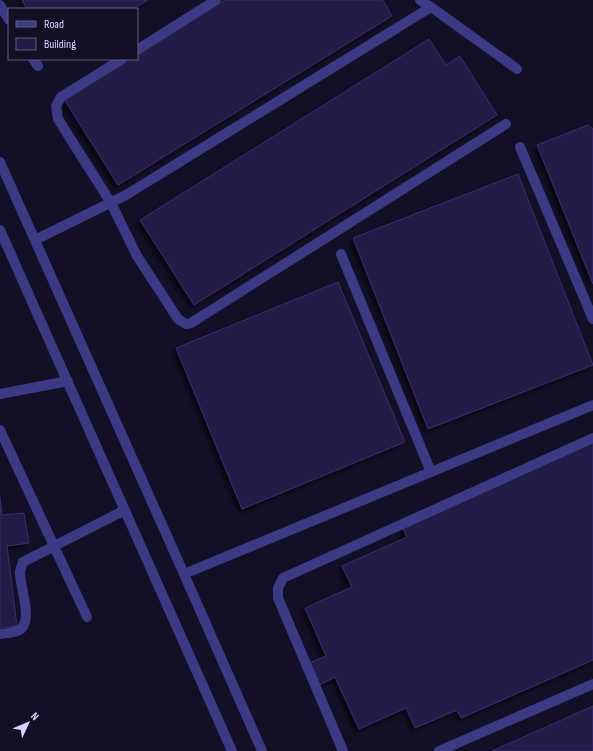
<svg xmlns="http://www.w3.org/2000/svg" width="593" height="751" viewBox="0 0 593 751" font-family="'Sofia Sans Condensed',sans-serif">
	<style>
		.building { fill: #241b47; stroke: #3b2d73; filter: url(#shadow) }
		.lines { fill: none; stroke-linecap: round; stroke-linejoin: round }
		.minor { stroke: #3d3a85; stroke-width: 10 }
	</style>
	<defs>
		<filter id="shadow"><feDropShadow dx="-3.5" dy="3.5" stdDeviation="2" flood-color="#0009"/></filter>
	</defs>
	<rect width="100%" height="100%" fill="#130f26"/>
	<!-- building -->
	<path class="building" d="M22 0H148L133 9H27Z
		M225 0H383L392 16 118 185 64 99 129 59H137V54Z
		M429 39 446 65 460 56 497 115 194 305 140 220Z
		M588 125 593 129V284L537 145Z
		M518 174 593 365 428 429 353 238Z
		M338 282 405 442 242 509 176 348Z
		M593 441V660L461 718 457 710 415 728 406 708 359 729 335 677 319 685 309 663 326 656 305 608 352 587 342 566 407 537 401 525Z
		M0 497 2 515 24 513 29 543 7 546 17 626 0 628Z
		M593 706V751H492Z"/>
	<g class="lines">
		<!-- minor -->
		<path class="minor" d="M420 0 431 7
			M0 5 9 20
			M137 50 216 0
			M33 59 38 66
			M122 59 61 97 56 106 58 119 111 203 137 256 178 319 186 324 191 323 506 124
			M520 147 593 319
			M0 162 184 574 262 751
			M0 230 232 751
			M35 240 126 195 431 7 517 69
			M341 254 431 472
			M0 394 68 381
			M0 430 87 617
			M184 574 593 405
			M0 634C6 633 16 633 21 629 33 618 19 585 20 571 21 568 22 565 23 562L125 510
			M343 751 278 598V588L283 578 593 438
			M439 751 593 684"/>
	</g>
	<!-- legend -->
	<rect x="8" y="8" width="130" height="52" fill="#130f26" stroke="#625e7d"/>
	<rect x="16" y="21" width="20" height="6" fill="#3d3a85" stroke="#625e7d"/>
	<text x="44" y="28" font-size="12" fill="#d9d4ff">Road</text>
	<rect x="16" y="38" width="20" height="12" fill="#241b47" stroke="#625e7d"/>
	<text x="44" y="48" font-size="12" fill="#d9d4ff">Building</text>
	<!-- north arrow -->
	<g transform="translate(28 723) rotate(46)" stroke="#130f26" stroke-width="3" paint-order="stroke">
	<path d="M0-3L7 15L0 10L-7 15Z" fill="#d9d4ff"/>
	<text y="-6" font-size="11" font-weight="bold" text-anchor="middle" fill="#d9d4ff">N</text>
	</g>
</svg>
